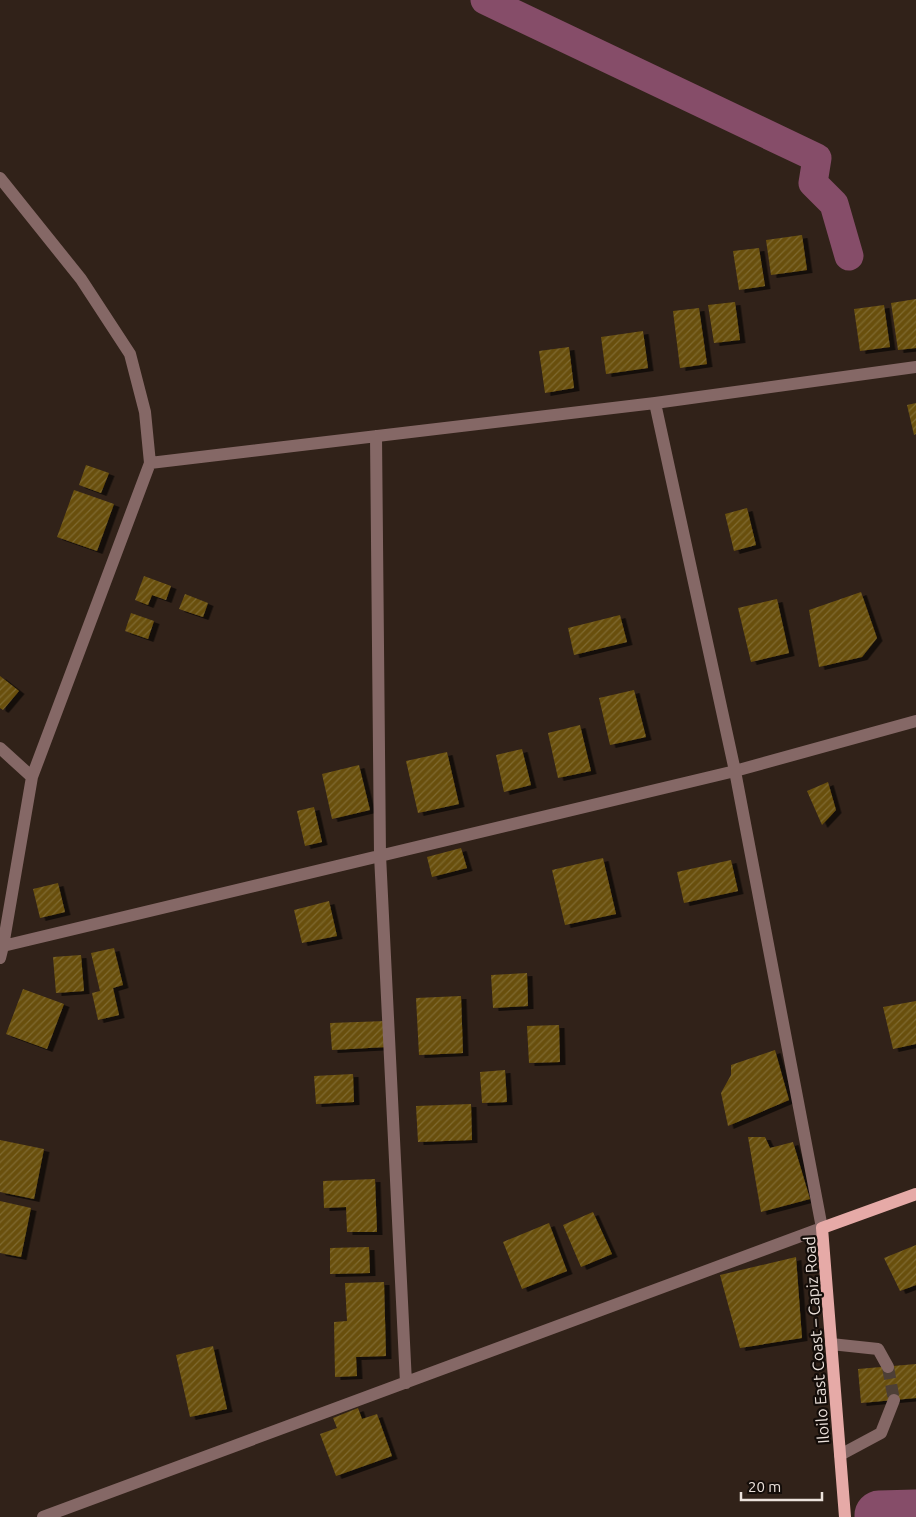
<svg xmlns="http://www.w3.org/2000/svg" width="916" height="1517" viewBox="0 0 916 1517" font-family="Ubuntu,sans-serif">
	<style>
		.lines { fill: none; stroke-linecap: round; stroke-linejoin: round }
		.canal { stroke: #864d69; stroke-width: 29 }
		.river { stroke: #864d69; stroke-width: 49 }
		.building { fill: url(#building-hatch); filter: url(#shadow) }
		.minor-tunnel { stroke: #4d3f36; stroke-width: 12; stroke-dasharray: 12 6; stroke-linecap: butt }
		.minor { stroke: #856866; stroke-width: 12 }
		.major { stroke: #e6aaa7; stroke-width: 12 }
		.labels { text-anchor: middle; stroke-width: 4.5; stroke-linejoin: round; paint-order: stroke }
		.street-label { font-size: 16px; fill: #ece2dc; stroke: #140d09 }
	</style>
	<defs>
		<pattern id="building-hatch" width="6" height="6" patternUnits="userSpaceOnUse" patternTransform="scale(1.25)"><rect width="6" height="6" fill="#69500f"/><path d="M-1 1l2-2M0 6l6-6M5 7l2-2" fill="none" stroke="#7f6931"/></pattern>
		<filter id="shadow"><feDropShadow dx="5.5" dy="3" stdDeviation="0" flood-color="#0009"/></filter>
	</defs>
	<rect width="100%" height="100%" fill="#312219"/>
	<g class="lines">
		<!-- canal -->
		<path class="canal" d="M485 0 817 158 813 183 834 204 849 256"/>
		<!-- river -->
		<path class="river" d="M879 1515 916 1514"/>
	</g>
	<!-- building -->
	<path class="building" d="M802 235 807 270 771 275 766 240Z
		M759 248 765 286 739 290 733 251Z
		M916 299V348L898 350 891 303Z
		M735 302 740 340 714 343 708 305Z
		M884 305 890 347 860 351 854 309Z
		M699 308 707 364 680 368 673 311Z
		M643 331 648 368 606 374 601 337Z
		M569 347 574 388 545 393 539 351Z
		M916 403V434L914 435 907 405Z
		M86 465 109 473 101 493 79 485Z
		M74 490 114 504 97 551 57 537Z
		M747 508 756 545 734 551 725 514Z
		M144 576 171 586 166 600 152 595 148 605 135 600Z
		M861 592 877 638 862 657 819 667 809 610Z
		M185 594 208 603 203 617 179 609Z
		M777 599 789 653 751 662 738 608Z
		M131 613 154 621 148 639 125 631Z
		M620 615 627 642 574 655 568 628Z
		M0 676 19 691 3 710 0 708Z
		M634 690 646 737 610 745 599 698Z
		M580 725 591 771 558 778 548 733Z
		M522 749 531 785 504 792 496 755Z
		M447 752 459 804 418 813 406 761Z
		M359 765 370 810 332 819 322 774Z
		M828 782 836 810 822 825 807 791Z
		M314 807 322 842 305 846 297 811Z
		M461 848 467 868 432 877 427 857Z
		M603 858 616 914 565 925 552 870Z
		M731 860 738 891 684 903 677 872Z
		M58 883 65 912 40 918 33 889Z
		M329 901 337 936 302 943 294 910Z
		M114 948 123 985 113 988 119 1015 98 1020 92 993 100 991 91 953Z
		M81 955 84 991 56 993 53 957Z
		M527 973 528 1006 493 1008 491 975Z
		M23 989 64 1004 47 1049 6 1034Z
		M461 996 463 1053 419 1055 416 998Z
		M916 1001V1044L893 1049 883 1007Z
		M386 1021 387 1047 332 1050 330 1023Z
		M559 1025 560 1062 529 1063 527 1026Z
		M775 1050 789 1100 728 1126 721 1093 731 1075V1065Z
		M505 1070 507 1102 482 1103 480 1072Z
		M353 1074 354 1102 316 1104 314 1076Z
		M471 1104 472 1140 418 1142 416 1106Z
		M748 1137H765L770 1148 793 1142 810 1199 761 1212Z
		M0 1140 44 1149 34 1199 0 1192Z
		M375 1179 377 1232H347L346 1207 324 1208 323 1181Z
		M0 1201 31 1208 21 1257 0 1253Z
		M593 1212 612 1254 581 1267 563 1225Z
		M549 1223 567 1271 522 1289 503 1242Z
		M916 1245V1285L900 1291 884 1258Z
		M369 1247 370 1273 330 1274V1248Z
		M796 1257 802 1338 740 1348 720 1275Z
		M384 1282 386 1356 356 1357 357 1376 335 1377 334 1322 347 1321 345 1283Z
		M213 1346 227 1409 190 1417 176 1355Z
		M916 1364V1398L861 1403 858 1369Z
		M358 1408 362 1419 377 1414 392 1456 336 1476 320 1434 337 1428 333 1418Z"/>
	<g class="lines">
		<!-- minor-tunnel -->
		<path class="minor-tunnel" d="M888 1367 894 1400"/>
		<!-- minor -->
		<path class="minor" d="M0 178 81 279 130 354 145 412 150 463 32 777 3 946 0 958
			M376 436 380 855 406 1383
			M150 463 655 403 916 367
			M0 748 32 777
			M3 946 735 771 916 721
			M831 1344 878 1349 888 1367
			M840 1455 881 1433 894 1400
			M43 1517 822 1228 735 771 655 403"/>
		<!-- major -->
		<path class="major" d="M845 1517 822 1228 916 1194"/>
	</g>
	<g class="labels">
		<!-- street labels -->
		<g class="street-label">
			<text transform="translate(816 1340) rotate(-94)" y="6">Iloilo East Coast – Capiz Road</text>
		</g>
	</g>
	<!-- scale -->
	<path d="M741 1492v8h81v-8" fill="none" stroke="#ece2dc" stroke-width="2.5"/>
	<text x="748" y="1492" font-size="15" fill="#ece2dc" stroke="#140d09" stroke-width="4" paint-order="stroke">20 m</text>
</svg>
